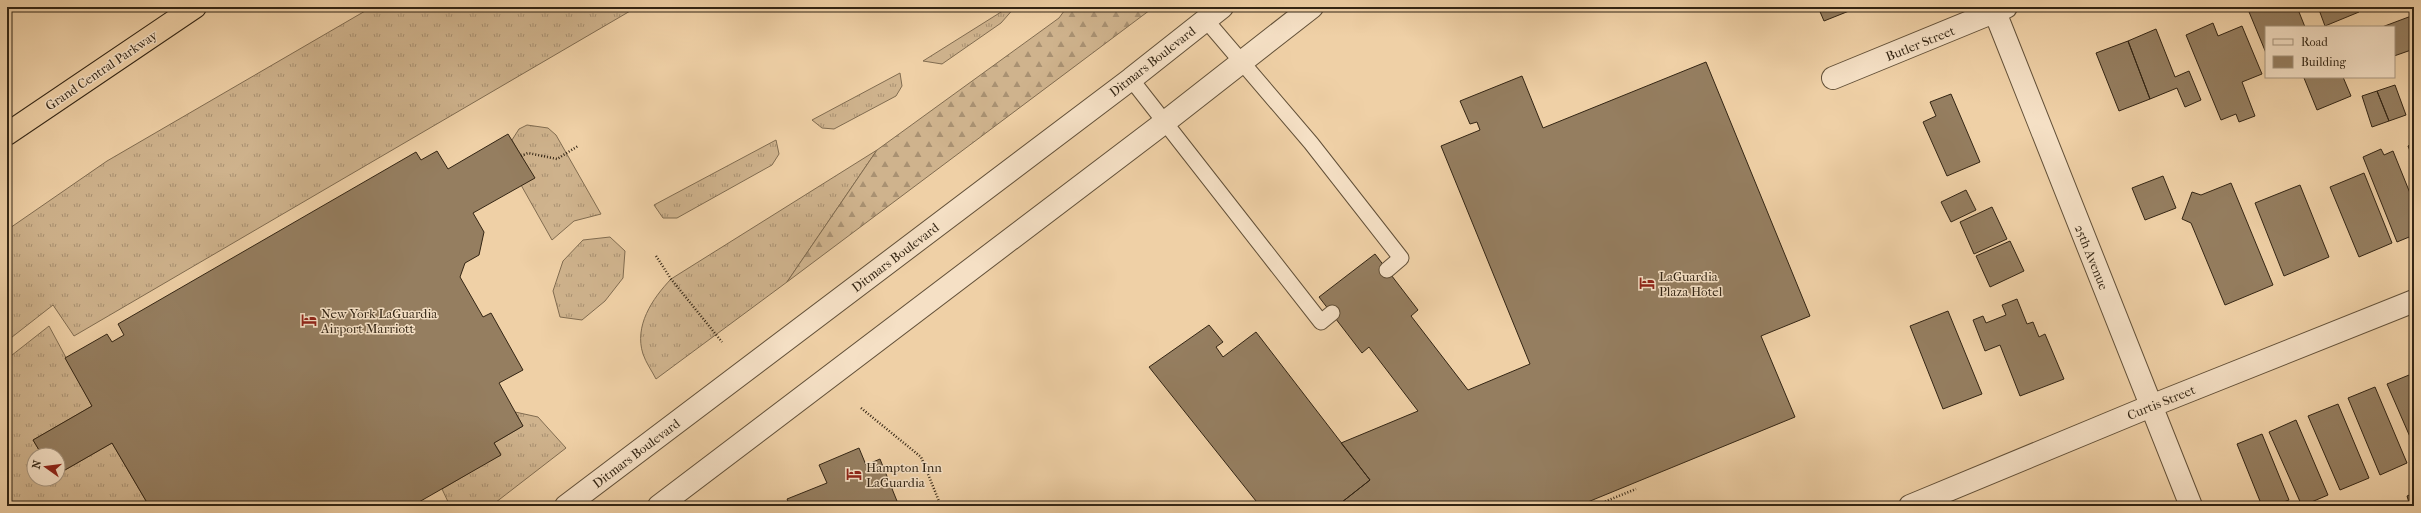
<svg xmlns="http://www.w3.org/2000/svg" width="2421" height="513" viewBox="0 0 2421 513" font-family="'IM FELL French Canon',serif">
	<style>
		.grass { fill: url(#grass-tufts); stroke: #816c50 }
		.forest { fill: url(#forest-firs); stroke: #816c50 }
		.building { fill: #957e60; stroke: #332514 }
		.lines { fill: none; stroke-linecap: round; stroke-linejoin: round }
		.service-casing { stroke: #625038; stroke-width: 17 }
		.minor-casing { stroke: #625038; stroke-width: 24 }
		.tertiary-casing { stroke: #625038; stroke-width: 24 }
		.motorway-casing { stroke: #332514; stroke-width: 24 }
		.path { stroke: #332514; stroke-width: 2.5; stroke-dasharray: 1 2; stroke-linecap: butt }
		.service { stroke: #f5e0c5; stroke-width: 15 }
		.minor { stroke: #f5e0c5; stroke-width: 22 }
		.tertiary { stroke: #f5e0c5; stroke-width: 22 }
		.motorway { stroke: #efd0a6; stroke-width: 22 }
		.labels { text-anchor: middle; stroke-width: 3; stroke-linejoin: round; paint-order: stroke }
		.street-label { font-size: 13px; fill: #332514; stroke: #f5e0c5 }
		.poi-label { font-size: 13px; fill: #332514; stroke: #f5e0c5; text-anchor: start }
	</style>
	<defs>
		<pattern id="grass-tufts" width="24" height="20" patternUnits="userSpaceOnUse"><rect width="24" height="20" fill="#cfb38d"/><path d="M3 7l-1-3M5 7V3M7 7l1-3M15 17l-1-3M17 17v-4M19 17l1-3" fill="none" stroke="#a99172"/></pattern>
		<pattern id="forest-firs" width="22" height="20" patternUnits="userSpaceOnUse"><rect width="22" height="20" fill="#cfb38d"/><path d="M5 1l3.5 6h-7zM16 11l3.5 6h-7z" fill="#a99172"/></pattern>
	</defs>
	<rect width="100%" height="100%" fill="#efd0a6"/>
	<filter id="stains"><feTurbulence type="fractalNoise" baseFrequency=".005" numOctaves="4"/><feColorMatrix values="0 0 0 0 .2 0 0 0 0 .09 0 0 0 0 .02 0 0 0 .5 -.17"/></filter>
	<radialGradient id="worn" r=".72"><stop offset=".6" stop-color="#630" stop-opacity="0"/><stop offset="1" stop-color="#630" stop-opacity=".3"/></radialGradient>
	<!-- grass -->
	<path class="grass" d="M372 7H637L74 336 53 305 7 341V230L107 161Z
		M1009 7H1015L1001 23 942 64 923 61Z
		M900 73 902 86 896 96 834 129 822 128 812 120Z
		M527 125 548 128 556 135 601 214 574 221 552 240 521 185 534 178 512 140 519 129Z
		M776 140 779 154 772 165 677 218H663L654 205Z
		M877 150 787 282 656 379C652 371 646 363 643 354 634 326 652 299 671 279Z
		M610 237 625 251 623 278 605 301 582 320 560 317 553 291 563 261 583 240Z
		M49 326 92 406 33 440 42 455H34V479H58V474L112 443 149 506H7V359Z
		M515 412 538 417 566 448 491 506H450L442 489 501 454 494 443 523 426Z"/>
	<!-- forest -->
	<path class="forest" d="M1067 7H1154L787 282 877 150 1059 18Z"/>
	<!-- building -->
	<path class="building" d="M1818 7H1859L1824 21Z
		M2247 7H2297L2305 27H2266V53Z
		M2318 7H2358L2359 12 2325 26Z
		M2414 15V49L2394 56V27H2382Z
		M2213 23 2218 36 2242 26 2262 74 2242 82 2255 116 2239 122 2236 114 2221 120 2186 35Z
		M2156 29 2175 77 2189 71 2201 100 2185 107 2177 88 2150 99 2128 41Z
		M2128 41 2150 99 2119 111 2096 53Z
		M1706 62 1810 316 1761 336 1795 417 1578 506H1337L1370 480 1341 443 1418 411 1369 347 1362 353 1319 297 1375 254 1418 310 1411 316 1468 390 1530 364 1441 146 1480 130 1477 122 1470 124 1460 101 1522 76 1543 128Z
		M2307 77H2343L2351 96 2317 110 2304 78Z
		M2395 85 2406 115 2389 121 2377 91Z
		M2377 91 2389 121 2372 127 2362 96Z
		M1951 94 1980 162 1947 176 1923 122 1936 116 1930 102Z
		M508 134 535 178 473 213 484 232 479 255 465 263 460 277 483 317 491 313 523 370 499 383 523 426 494 443 501 455 412 506H149L112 443 58 474V455H42L33 440 92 406 65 358 107 334 112 342 124 335 118 324 416 152 421 160 437 151 448 169Z
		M2414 143V161L2408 146Z
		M2381 149 2384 155 2393 151 2414 203V235L2397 242 2363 157Z
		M2364 173 2392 243 2359 257 2330 187Z
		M2163 176 2176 208 2145 220 2132 188Z
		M2231 183 2273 285 2225 305 2191 223 2182 219 2192 192 2201 195Z
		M2300 185 2329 257 2284 276 2255 203Z
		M1966 190 1976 210 1951 222 1941 202Z
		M1992 207 2007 239 1974 254 1960 222Z
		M2010 241 2024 271 1990 287 1976 256Z
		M2017 299 2027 324 2033 322 2039 337 2045 334 2064 379 2020 396 2000 345 1985 351 1973 320 1983 316 1986 323 2006 315 2002 305Z
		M1948 311 1982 394 1943 409 1910 326Z
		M1209 325 1223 342 1216 347 1223 357 1256 332 1370 480 1337 506H1260L1149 367Z
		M2414 373V446L2387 384Z
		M2375 387 2407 463 2380 475 2348 398Z
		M2338 404 2369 478 2340 490 2308 416Z
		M2296 420 2328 495 2302 506 2269 432Z
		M2262 434 2289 500 2273 506H2262L2237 444Z
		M859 448 866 465 880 459 899 506H790L787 499 827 483 819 465Z
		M2414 493V506H2410L2407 496Z"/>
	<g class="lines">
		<defs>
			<path id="service" d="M1205 19 1311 143 1401 258 1387 270
				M1131 79 1321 322 1332 313"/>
			<path id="minor" d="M1993 7 2191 506
				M1833 78 2006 7
				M1910 506 2151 406 2414 301"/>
			<path id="tertiary" d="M566 506 1131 79 1222 7
				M659 506 1165 122 1312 7"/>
			<path id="motorway" d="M7 134 195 7"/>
		</defs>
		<!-- service casing -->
		<use href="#service" class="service-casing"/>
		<!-- minor casing -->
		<use href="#minor" class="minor-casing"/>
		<!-- tertiary casing -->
		<use href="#tertiary" class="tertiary-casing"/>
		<!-- motorway casing -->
		<use href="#motorway" class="motorway-casing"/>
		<!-- path -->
		<path class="path" d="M521 156 528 153 557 159 578 146
			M656 256 671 279 722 342
			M861 408 921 457 941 506
			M1594 506 1636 489"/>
		<!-- service -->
		<use href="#service" class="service"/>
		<!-- minor -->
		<use href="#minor" class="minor"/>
		<!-- tertiary -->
		<use href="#tertiary" class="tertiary"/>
		<!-- motorway -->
		<use href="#motorway" class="motorway"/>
	</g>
	<!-- icons -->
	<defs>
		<symbol id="hotel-bare" viewBox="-9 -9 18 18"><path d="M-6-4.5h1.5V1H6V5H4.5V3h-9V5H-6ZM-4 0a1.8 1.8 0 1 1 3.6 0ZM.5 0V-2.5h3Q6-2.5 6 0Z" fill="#8f2418" stroke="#f5e0c5" stroke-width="2.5" paint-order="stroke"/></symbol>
	</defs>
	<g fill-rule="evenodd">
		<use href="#hotel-bare" x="1636" y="272" width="22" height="22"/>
		<use href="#hotel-bare" x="298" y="309" width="22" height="22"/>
		<use href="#hotel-bare" x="843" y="463" width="22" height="22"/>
	</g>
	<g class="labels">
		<!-- street labels -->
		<g class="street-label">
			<text transform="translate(1920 43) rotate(-22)" y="5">Butler Street</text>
			<text transform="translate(1152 61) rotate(-38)" y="5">Ditmars Boulevard</text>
			<text transform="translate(101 70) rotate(-34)" y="5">Grand Central Parkway</text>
			<text transform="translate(895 257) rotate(-37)" y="5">Ditmars Boulevard</text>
			<text transform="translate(2092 257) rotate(68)" y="5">25th Avenue</text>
			<text transform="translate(2161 402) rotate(-22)" y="5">Curtis Street</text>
			<text transform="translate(636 453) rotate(-37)" y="5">Ditmars Boulevard</text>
		</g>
		<!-- poi labels -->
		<g class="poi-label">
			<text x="1659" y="281">LaGuardia<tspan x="1659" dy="15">Plaza Hotel</tspan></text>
			<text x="321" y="318">New York LaGuardia<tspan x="321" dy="15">Airport Marriott</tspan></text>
			<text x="866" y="472">Hampton Inn<tspan x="866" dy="15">LaGuardia</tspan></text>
		</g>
	</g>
	<!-- margin -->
	<rect width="2421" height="513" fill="none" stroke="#efd0a6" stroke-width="24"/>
	<rect x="8" y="8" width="2405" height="497" fill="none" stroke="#332514" stroke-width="2"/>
	<rect x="12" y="12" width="2397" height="489" fill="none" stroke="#332514"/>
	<!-- legend -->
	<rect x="2265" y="26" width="130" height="52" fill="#f5e0c5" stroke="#a7957e"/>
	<rect x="2273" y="39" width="20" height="6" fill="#f5e0c5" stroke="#a7957e"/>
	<text x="2301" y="46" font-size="12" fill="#332514">Road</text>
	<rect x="2273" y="56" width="20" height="12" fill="#957e60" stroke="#a7957e"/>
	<text x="2301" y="66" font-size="12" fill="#332514">Building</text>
	<!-- north arrow -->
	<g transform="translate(46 467) rotate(284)"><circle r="19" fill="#f5e0c5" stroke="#a7957e"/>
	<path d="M0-3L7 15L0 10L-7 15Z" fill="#8f2418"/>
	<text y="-6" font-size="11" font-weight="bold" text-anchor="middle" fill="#332514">N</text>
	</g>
	<rect width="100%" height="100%" filter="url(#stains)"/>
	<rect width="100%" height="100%" fill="url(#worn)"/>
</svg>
